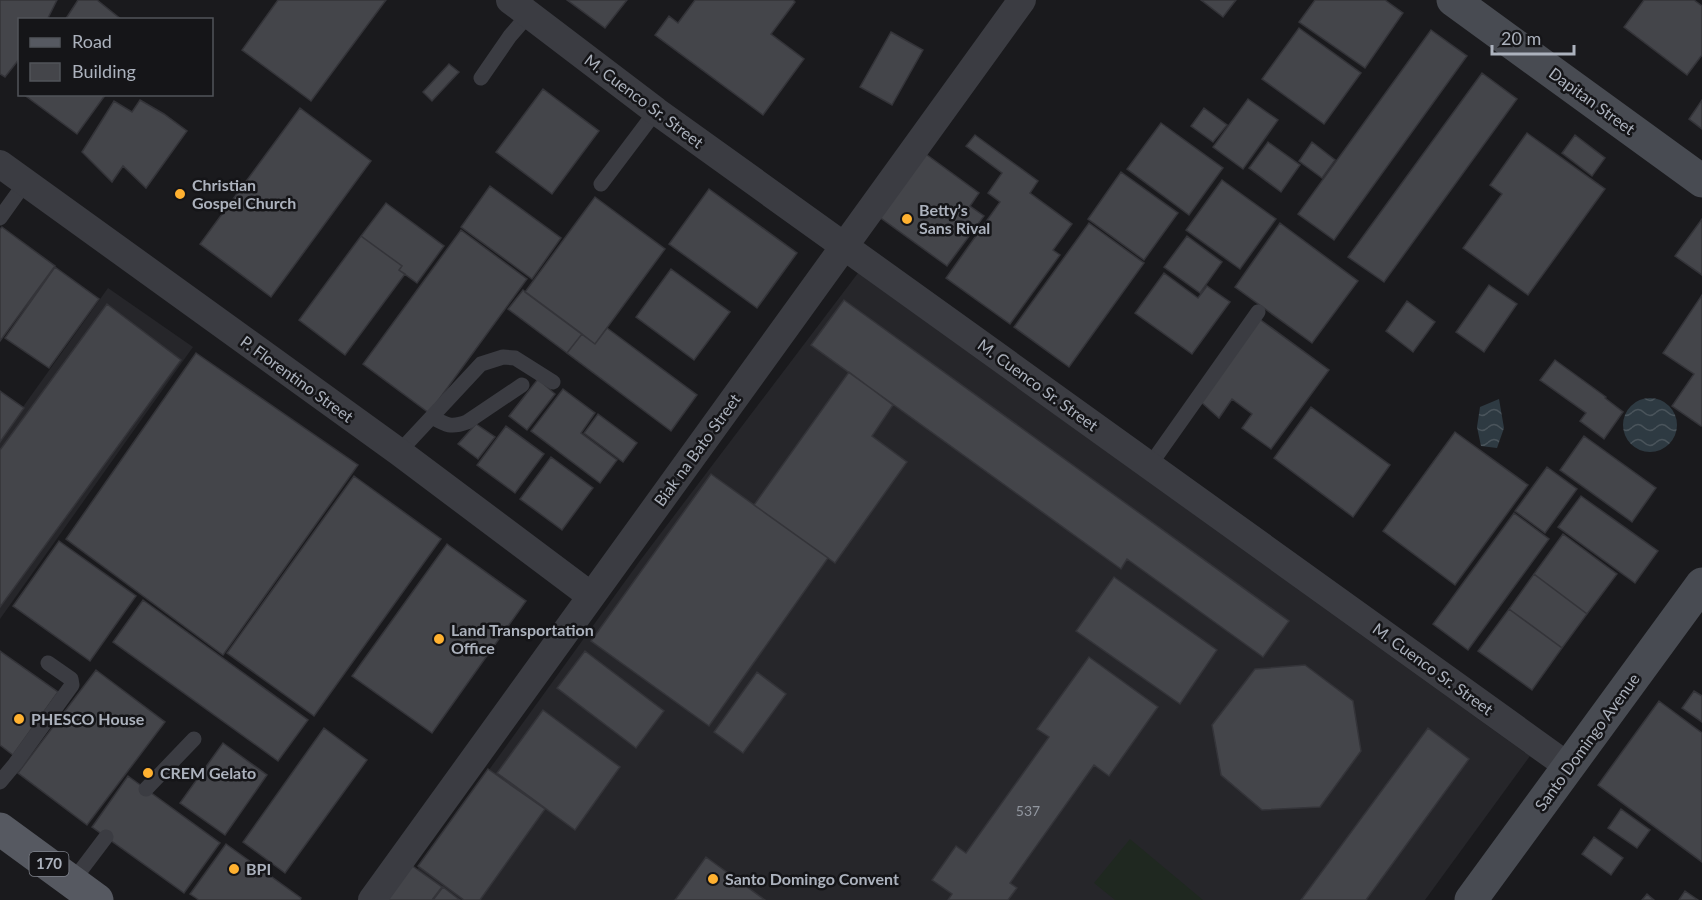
<svg xmlns="http://www.w3.org/2000/svg" width="1702" height="900" viewBox="0 0 1702 900" font-family="Lato,sans-serif">
	<style>
		.built { fill: #26262a }
		.grass { fill: #1f2820 }
		.water { fill: url(#water-waves) }
		.building { fill: #44454a; stroke: #343439; stroke-width: 1.5 }
		.lines { fill: none; stroke-linecap: round; stroke-linejoin: round }
		.lane { stroke: #3b3c42; stroke-width: 15 }
		.street { stroke: #3b3c42; stroke-width: 28 }
		.secondary { stroke: #484b52; stroke-width: 33 }
		.primary { stroke: #565961; stroke-width: 33 }
		.poi-dot { fill: #ffb130; stroke: #151518; stroke-width: 2 }
		.labels { text-anchor: middle; stroke-width: 5; stroke-linejoin: round; paint-order: stroke }
		.number-label { font-size: 14px; fill: #9297a0 }
		.shield { fill: #151518; stroke: #7f838c; stroke-width: 1.5 }
		.shield-label { font-size: 15px; font-weight: bold; fill: #acb2bd }
		.street-label { font-size: 16px; fill: #acb2bd; stroke: #151518 }
		.poi-label { font-size: 16px; font-weight: bold; fill: #acb2bd; stroke: #151518; text-anchor: start }
	</style>
	<defs>
		<pattern id="water-waves" width="16" height="10" patternUnits="userSpaceOnUse" patternTransform="scale(1.5)"><rect width="16" height="10" fill="#2e3a42"/><path d="M0 5q4-4 8 0t8 0" fill="none" stroke="#4a545b"/></pattern>
	</defs>
	<rect width="100%" height="100%" fill="#1a1a1d"/>
	<!-- built -->
	<path class="built" d="M858 273 1530 756 1425 900H395L639 562Z
		M108 288 193 347 0 619V439Z"/>
	<!-- grass -->
	<path class="grass" d="M1130 839 1203 900H1115L1094 883Z"/>
	<!-- water -->
	<path class="water" d="M1623 425a27 27 0 1 1 54 0a27 27 0 1 1-54 0Z
		M1499 399 1504 428 1497 448 1481 446 1477 427 1480 407Z"/>
	<!-- building -->
	<path class="building" d="M0 0H57L47 20H20V58L5 77 0 74Z
		M78 0H97L122 20H65Z
		M278 0H386L311 101 242 50Z
		M567 0H627L605 28Z
		M695 0H793L795 2 771 34 804 59 763 115 655 35 669 16 678 23Z
		M1201 0H1236L1223 17Z
		M1315 0H1385L1403 13 1365 68 1299 22Z
		M1644 0H1694L1702 6V55L1687 75 1624 27Z
		M1299 28 1361 73 1324 124 1262 79Z
		M1431 30 1467 56 1334 240 1298 214Z
		M891 32 923 50 892 105 860 87Z
		M449 64 459 72 432 101 423 92Z
		M1482 73 1517 99 1384 282 1348 257Z
		M543 89 599 131 552 194 496 152Z
		M23 94H106L77 134Z
		M1248 99 1278 120 1243 169 1213 147Z
		M140 100 164 114 187 131 146 188 123 166 112 182 82 152 114 101 132 112Z
		M1702 100V129L1689 119Z
		M300 108 371 161 271 297 200 244Z
		M1204 108 1227 125 1213 142 1191 126Z
		M1161 123 1223 168 1189 215 1127 169Z
		M1527 133 1605 189 1528 295 1463 248 1502 194 1490 185Z
		M975 135 1038 181 1030 193 1072 224 1053 250 1060 255 1010 324 946 278 1000 202 988 193 1002 173 966 146Z
		M1575 135 1605 158 1592 176 1562 153Z
		M1268 142 1300 165 1281 192 1249 168Z
		M1312 142 1335 160 1322 178 1299 161Z
		M923 152 979 193 970 206 984 216 947 266 878 216Z
		M1121 172 1178 213 1144 260 1088 219Z
		M1222 180 1276 219 1240 269 1186 230Z
		M490 186 561 238 532 279 461 227Z
		M709 189 797 253 757 308 669 244Z
		M595 197 665 249 595 344 525 292Z
		M386 203 444 246 417 283 399 270 402 266 361 236Z
		M1702 219V275L1675 256Z
		M1089 223 1144 263 1069 367 1014 327Z
		M1280 223 1358 281 1312 343 1235 287Z
		M2 227 55 266 0 341V229Z
		M461 230 527 279 429 413 363 364Z
		M361 236 402 266 399 270 405 274 345 355 299 320Z
		M1187 236 1222 262 1200 293 1164 267Z
		M55 267 99 299 49 368 5 338Z
		M671 269 730 312 694 360 636 317Z
		M1164 273 1198 298 1207 286 1230 302 1192 354 1135 313Z
		M1489 285 1517 304 1484 352 1456 332Z
		M523 290 582 334 567 353 508 309Z
		M1702 295V425L1701 426 1672 406 1694 374 1663 353Z
		M844 300 1289 621 1263 657 1127 559 1121 569 811 345Z
		M1407 301 1435 322 1413 352 1386 331Z
		M107 304 181 360 0 607V450Z
		M1258 318 1329 370 1271 449 1242 428 1252 414 1232 399 1219 418 1201 402Z
		M607 328 697 395 671 431 567 353 582 334 595 344Z
		M196 353 358 465 223 655 66 539Z
		M1555 360 1606 397 1605 398 1623 412 1604 439 1580 421 1586 413 1540 380Z
		M849 372 893 405 872 436 907 462 835 563 754 505Z
		M538 379 555 394 527 430 509 416Z
		M563 389 595 413 581 433 617 460 600 483 531 431Z
		M0 391 24 408 0 442Z
		M1311 407 1390 465 1353 517 1274 458Z
		M598 414 637 443 623 462 584 433Z
		M476 424 495 437 478 459 458 444Z
		M506 426 544 454 515 493 477 465Z
		M1455 432 1528 485 1455 585 1383 531Z
		M1584 436 1656 488 1632 522 1560 470Z
		M551 457 593 488 562 530 520 499Z
		M1547 467 1577 489 1545 533 1515 511Z
		M711 474 828 558 709 726 591 641Z
		M354 476 441 539 314 716 227 653Z
		M1581 496 1658 551 1635 583 1558 527Z
		M1514 513 1549 539 1468 650 1433 624Z
		M1563 534 1617 574 1587 614 1534 574Z
		M59 541 136 596 90 661 13 606Z
		M447 544 526 601 432 733 352 676Z
		M1534 574 1587 614 1562 648 1509 609Z
		M1114 577 1217 650 1180 704 1076 631Z
		M143 600 308 720 278 761 113 642Z
		M1509 609 1562 648 1532 690 1478 651Z
		M0 651 58 692 13 755 0 745Z
		M585 651 664 711 636 748 557 688Z
		M1089 657 1158 707 1109 776 1094 765 1010 883 1017 888 1008 900H948L952 894 932 880 956 846 966 853 1049 737 1037 729Z
		M1305 665 1353 701 1361 751 1320 807 1262 810 1221 775 1212 725 1255 669Z
		M96 670 165 722 87 825 18 773Z
		M757 672 786 694 743 753 714 732Z
		M1694 691 1702 696V722L1682 708Z
		M1659 701 1702 733V862L1598 785Z
		M543 710 620 767 575 830 497 773Z
		M324 728 367 760 285 873 243 842Z
		M1428 728 1469 759 1366 900H1301Z
		M223 743 267 775 225 835 180 803Z
		M488 769 545 809 480 900H464L418 866Z
		M128 776 220 843 184 893 92 827Z
		M1621 809 1650 830 1637 848 1608 828Z
		M1594 837 1623 858 1611 875 1582 854Z
		M226 844 301 898 300 900H199L190 894Z
		M706 857 765 900H675Z
		M411 865 442 887 432 900H386Z
		M443 887 460 900H433Z
		M1685 891 1698 900H1679Z
		M1647 894 1654 900H1642Z"/>
	<g class="lines">
		<!-- lane -->
		<path class="lane" d="M481 78 510 36 529 14
			M601 184 656 111
			M0 218 25 183
			M432 417C446 425 451 428 467 422L522 385
			M399 452 481 364 503 357 515 358 553 382
			M1150 465 1258 312
			M0 782 15 764 72 685 71 679 48 663
			M146 789 194 739
			M72 882 106 837"/>
		<!-- street -->
		<path class="street" d="M510 0 656 111 1569 767
			M0 164 399 452 591 596
			M372 900 1022 0"/>
		<!-- secondary -->
		<path class="secondary" d="M1453 0 1702 181
			M1471 900 1702 584"/>
		<!-- primary -->
		<path class="primary" d="M0 829 97 900"/>
	</g>
	<!-- markers -->
	<g class="poi-dot">
		<circle cx="180" cy="194" r="6"/>
		<circle cx="907" cy="219" r="6"/>
		<circle cx="439" cy="639" r="6"/>
		<circle cx="19" cy="719" r="6"/>
		<circle cx="148" cy="773" r="6"/>
		<circle cx="234" cy="869" r="6"/>
		<circle cx="713" cy="879" r="6"/>
	</g>
	<g class="labels">
		<!-- number labels -->
		<g class="number-label">
			<text x="1028" y="816">537</text>
		</g>
		<!-- shield labels -->
		<rect class="shield" x="29.5" y="852" width="39" height="24" rx="4.5"/>
		<g class="shield-label">
			<text x="49" y="869">170</text>
		</g>
		<!-- street labels -->
		<g class="street-label">
			<text transform="translate(644 101) rotate(37)" y="6">M. Cuenco Sr. Street</text>
			<text transform="translate(1592 101) rotate(36)" y="6">Dapitan Street</text>
			<text transform="translate(297 379) rotate(36)" y="6">P. Florentino Street</text>
			<text transform="translate(1038 385) rotate(36)" y="6">M. Cuenco Sr. Street</text>
			<text transform="translate(697 450) rotate(-54)" y="6">Biak na Bato Street</text>
			<text transform="translate(1433 669) rotate(36)" y="6">M. Cuenco Sr. Street</text>
			<text transform="translate(1587 742) rotate(-54)" y="6">Santo Domingo Avenue</text>
		</g>
		<!-- poi labels -->
		<g class="poi-label">
			<text x="192" y="191">Christian<tspan x="192" dy="18">Gospel Church</tspan></text>
			<text x="919" y="216">Betty’s<tspan x="919" dy="18">Sans Rival</tspan></text>
			<text x="451" y="636">Land Transportation<tspan x="451" dy="18">Office</tspan></text>
			<text x="31" y="725">PHESCO House</text>
			<text x="160" y="779">CREM Gelato</text>
			<text x="246" y="875">BPI</text>
			<text x="725" y="885">Santo Domingo Convent</text>
		</g>
	</g>
	<!-- legend -->
	<rect x="18" y="18" width="195" height="78" fill="#151518" stroke="#51545a" stroke-width="1.5"/>
	<rect x="30" y="38" width="30" height="9" fill="#565961" stroke="#51545a" stroke-width="1.5"/>
	<text x="72" y="48" font-size="18" fill="#acb2bd">Road</text>
	<rect x="30" y="63" width="30" height="18" fill="#44454a" stroke="#51545a" stroke-width="1.5"/>
	<text x="72" y="78" font-size="18" fill="#acb2bd">Building</text>
	<!-- scale -->
	<path d="M1492 45v9h82v-9" fill="none" stroke="#acb2bd" stroke-width="3"/>
	<text x="1501" y="45" font-size="18" fill="#acb2bd" stroke="#151518" stroke-width="4.5" paint-order="stroke">20 m</text>
</svg>
